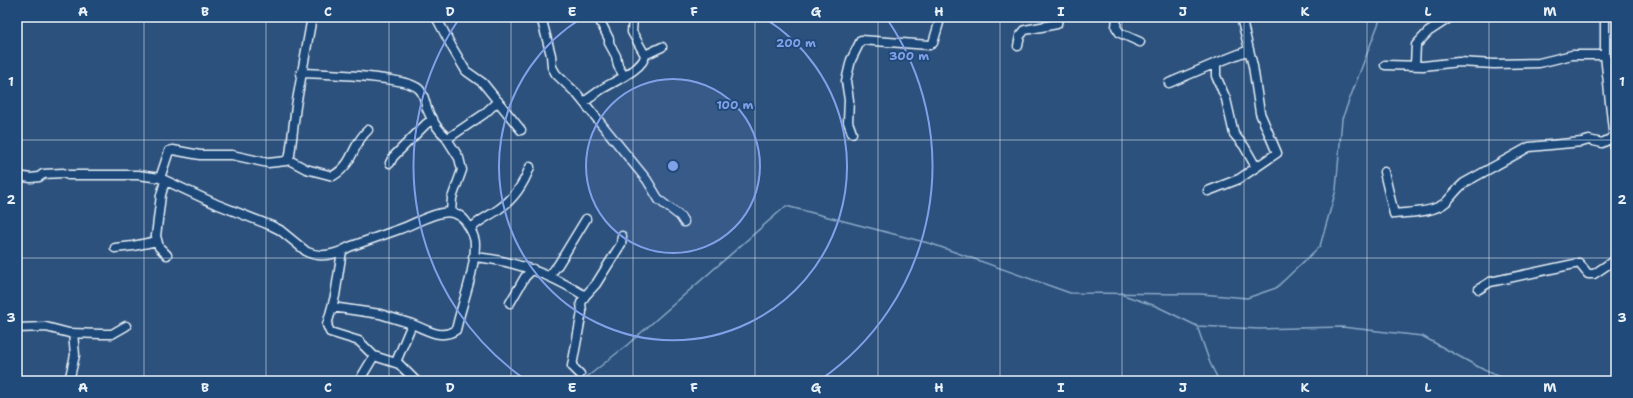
<svg xmlns="http://www.w3.org/2000/svg" width="1633" height="398" viewBox="0 0 1633 398" font-family="'Shantell Sans',sans-serif">
	<style>
		.lines { fill: none; stroke-linecap: round; stroke-linejoin: round }
		.stream { stroke: #89a9c7; stroke-width: 1.5 }
		.minor-casing { stroke: #e8f1f8; stroke-width: 11 }
		.minor { stroke: #1f4a7a; stroke-width: 8 }
		.grid { fill: none; stroke: #e8f1f8; stroke-width: 1; stroke-opacity: 0.55 }
		.ring { fill: none; stroke: #82a0e8; stroke-width: 2 }
		.centre { fill: #82a0e8; stroke: #1f4a7a; stroke-width: 2 }
		.ring-label { font-size: 12px; text-anchor: middle; font-weight: bold; fill: #82a0e8; stroke: #1f4a7a; stroke-width: 4; stroke-linejoin: round; paint-order: stroke }
		.neatline { fill: none; stroke: #e8f1f8; stroke-width: 1.5 }
		.grid-label { font-size: 13px; text-anchor: middle; font-weight: bold; fill: #e8f1f8 }
	</style>
	<rect width="100%" height="100%" fill="#2d517d"/>
	<filter id="ink" filterUnits="userSpaceOnUse"><feTurbulence type="fractalNoise" baseFrequency=".025" numOctaves="2"/><feDisplacementMap in="SourceGraphic" scale="8" xChannelSelector="R" yChannelSelector="G"/><feConvolveMatrix kernelMatrix="1 2 1 2 8 2 1 2 1" color-interpolation-filters="sRGB"/></filter>
	<g filter="url(#ink)">
		<g class="lines">
			<!-- stream -->
			<path class="stream" d="M1123 295 1156 306 1197 326 1259 329 1342 327 1422 336 1484 370 1511 381
				M1197 326 1210 363 1219 381
				M582 381 627 345 786 206 932 244 1070 293 1201 294 1247 298 1276 288 1320 246 1336 190 1342 119 1381 17"/>
			<defs>
				<path id="minor" d="M436 17 453 49 466 71 483 83 521 130
					M541 17 551 55 552 67 556 74 577 94 647 180 659 200 680 216 684 222
					M598 17 609 39V43L616 56 618 66 624 76
					M633 17 632 32 645 55 662 47
					M1117 17 1116 27 1120 33 1140 42
					M1605 17V55L1616 159
					M1018 46 1020 36 1025 30 1057 24 1058 17
					M1606 62 1616 59
					M1216 63V76L1226 99 1234 134 1244 146 1256 167
					M1385 65 1423 66 1459 62 1494 64 1539 63 1572 55H1605
					M1415 65 1416 45 1428 32 1451 17
					M301 73C323 74 406 76 419 89 424 93 425 103 427 109 431 119 439 132 448 138
					M1169 83 1216 63 1249 50
					M584 102C590 98 596 93 602 89 613 82 644 69 645 55
					M852 133 848 122 849 100 846 81 851 60 861 40 929 45 933 43 939 23V17
					M287 159 306 169 333 176C355 163 351 145 368 130
					M390 163 393 157 426 124 433 119
					M1384 172 1394 214C1409 212 1434 213 1446 202 1452 196 1457 189 1464 183L1529 147 1582 142 1589 140 1602 143 1616 136
					M17 176 31 178 39 177 43 174 63 173 68 175H138L160 178 216 204 272 226 280 230 307 252C320 258 336 255 349 247 366 241 383 235 400 229 423 221 454 197 469 227 472 232 475 238 475 244 475 273 462 302 456 330 441 340 427 330 412 324L396 362
					M160 178 169 151 173 150 200 155H232L268 163 286 161 290 155 296 106 312 17
					M165 181 161 195 156 236 159 247 167 255
					M1208 191 1239 179 1277 153 1260 113 1253 66 1241 17
					M451 212 452 198 462 170 459 158 447 139 484 114 498 101
					M471 229C478 220 490 216 499 209 514 199 524 183 530 167
					M115 248 133 246 157 241
					M342 251 335 296 327 325 330 332 359 341 374 356 399 364 416 381
					M473 257C514 260 550 274 585 296L596 284 621 244 622 236
					M549 276 558 265 586 219
					M1479 289 1490 282 1579 263 1588 274H1594L1616 259
					M510 303 525 277 533 269
					M332 307 380 314 412 324
					M17 328 46 327 69 333 101 334H112L126 326
					M580 374 572 366 582 312 581 303 585 296
					M69 381 75 355 73 333
					M359 381 374 356"/>
			</defs>
			<!-- minor casing -->
			<use href="#minor" class="minor-casing"/>
			<!-- minor -->
			<use href="#minor" class="minor"/>
		</g>
	</g>
	<!-- grid -->
	<path class="grid" d="M144 17V381M266 17V381M389 17V381M511 17V381M633 17V381M755 17V381M878 17V381M1000 17V381M1122 17V381M1244 17V381M1367 17V381M1489 17V381M17 140H1616M17 258H1616"/>
	<!-- distance rings -->
	<circle cx="673" cy="166" r="87" fill="#82a0e8" fill-opacity=".12"/>
	<g class="ring">
		<circle cx="673" cy="166" r="87"/>
		<path d="M764 18A174 174 0 1 1 582 18"/>
		<path d="M526 380A260 260 0 0 1 459 19M887 19A260 260 0 0 1 820 380"/>
	</g>
	<circle cx="673" cy="166" r="6" class="centre"/>
	<g class="ring-label">
		<text x="796" y="47">200 m</text>
		<text x="909" y="60">300 m</text>
		<text x="735" y="109">100 m</text>
	</g>
	<!-- margin -->
	<rect width="1633" height="398" fill="none" stroke="#1f4a7a" stroke-width="44"/>
	<rect x="22" y="22" width="1589" height="354" class="neatline"/>
	<g class="grid-label">
		<text x="83" y="16">A</text>
		<text x="205" y="16">B</text>
		<text x="328" y="16">C</text>
		<text x="450" y="16">D</text>
		<text x="572" y="16">E</text>
		<text x="694" y="16">F</text>
		<text x="816" y="16">G</text>
		<text x="939" y="16">H</text>
		<text x="1061" y="16">I</text>
		<text x="1183" y="16">J</text>
		<text x="1305" y="16">K</text>
		<text x="1428" y="16">L</text>
		<text x="1550" y="16">M</text>
		<text x="11" y="86">1</text>
		<text x="1622" y="86">1</text>
		<text x="11" y="204">2</text>
		<text x="1622" y="204">2</text>
		<text x="11" y="322">3</text>
		<text x="1622" y="322">3</text>
		<text x="83" y="392">A</text>
		<text x="205" y="392">B</text>
		<text x="328" y="392">C</text>
		<text x="450" y="392">D</text>
		<text x="572" y="392">E</text>
		<text x="694" y="392">F</text>
		<text x="816" y="392">G</text>
		<text x="939" y="392">H</text>
		<text x="1061" y="392">I</text>
		<text x="1183" y="392">J</text>
		<text x="1305" y="392">K</text>
		<text x="1428" y="392">L</text>
		<text x="1550" y="392">M</text>
	</g>
</svg>
